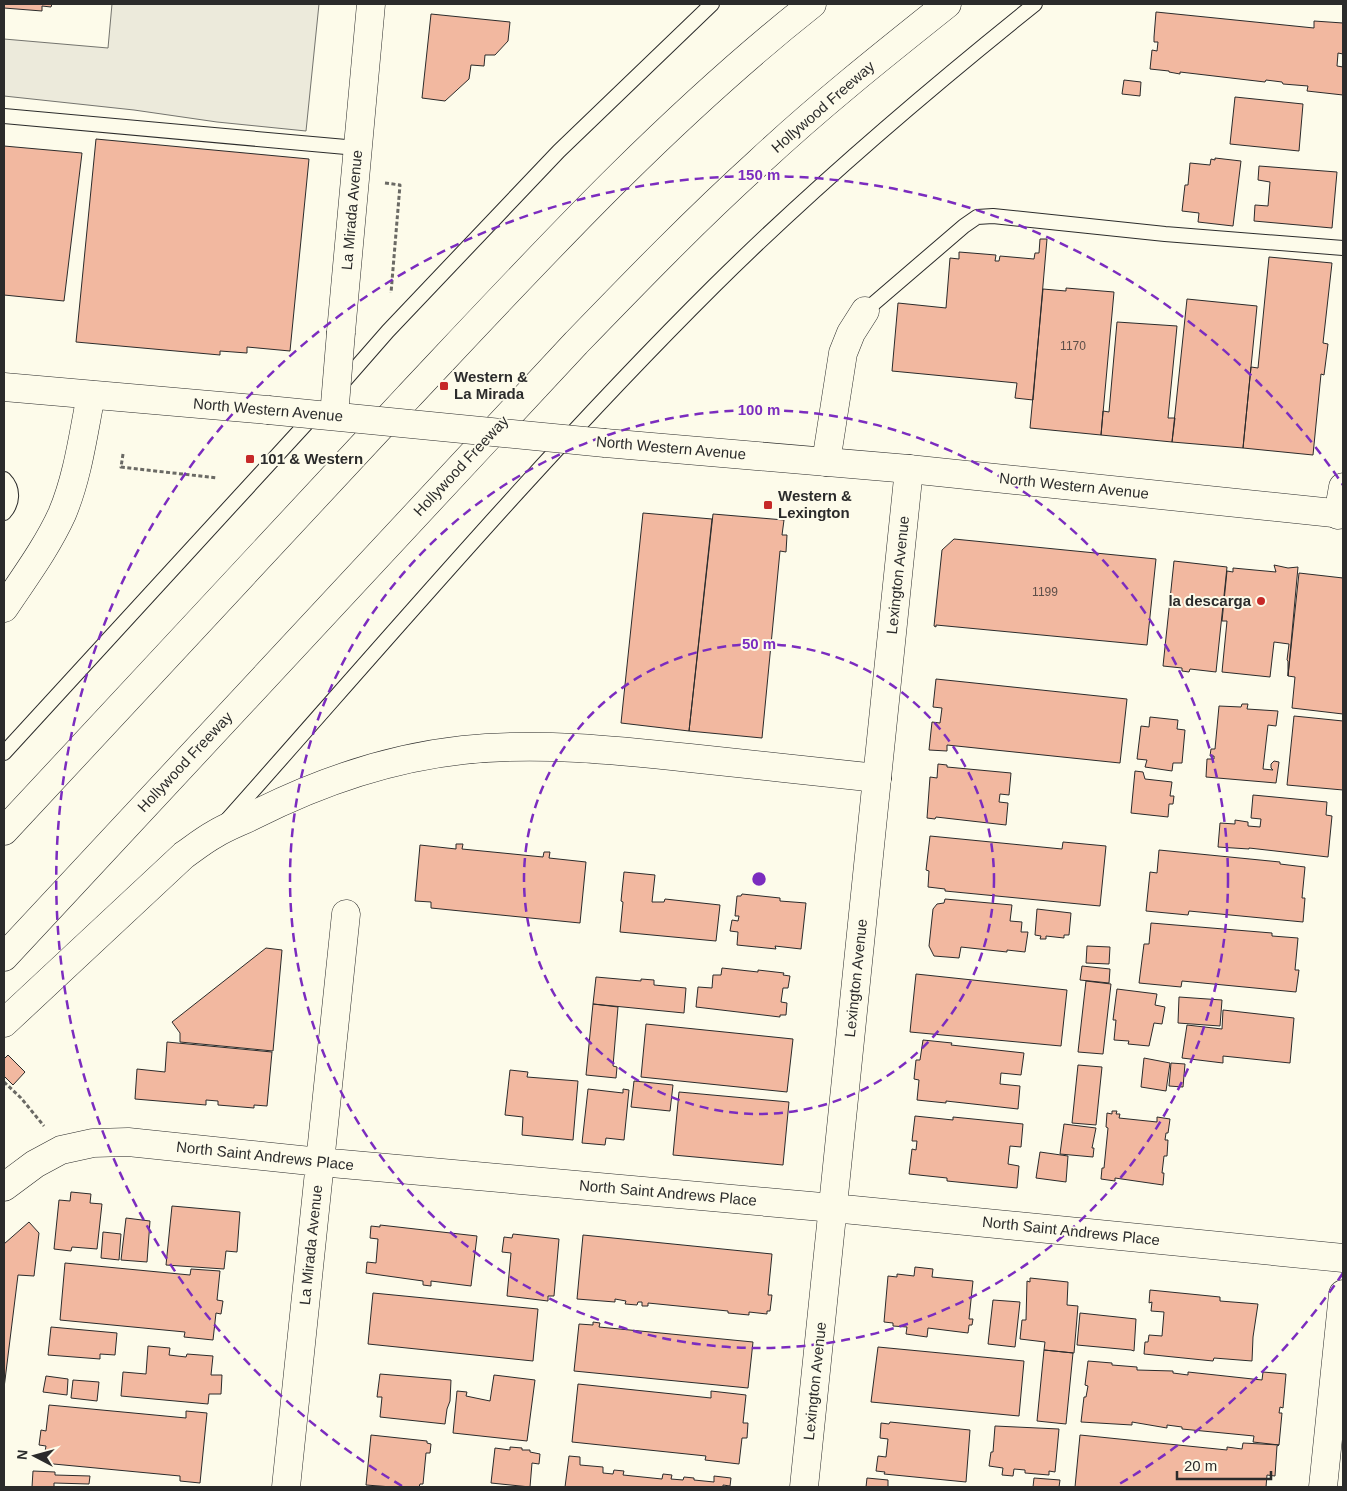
<svg xmlns="http://www.w3.org/2000/svg" width="1347" height="1491" viewBox="0 0 1347 1491" font-family="Arial,sans-serif">
	<style>
		.parking { fill: #eceadb; stroke: #74746e }
		.building { fill: #f2b8a0; stroke: #2b2b2b }
		.lines { fill: none; stroke-linecap: round; stroke-linejoin: round }
		.lane-casing { stroke: #2b2b2b; stroke-width: 16 }
		.street-casing { stroke: #2b2b2b; stroke-width: 29 }
		.secondary-casing { stroke: #2b2b2b; stroke-width: 29 }
		.primary-casing { stroke: #2b2b2b; stroke-width: 29 }
		.highway-casing { stroke: #2b2b2b; stroke-width: 29 }
		.path { stroke: #6a6964; stroke-width: 3; stroke-dasharray: 4 2.5; stroke-linecap: butt }
		.lane { stroke: #fdfbea; stroke-width: 14 }
		.street { stroke: #fdfbea; stroke-width: 28 }
		.secondary { stroke: #fdfbea; stroke-width: 28 }
		.primary { stroke: #fdfbea; stroke-width: 28 }
		.highway { stroke: #fdfbea; stroke-width: 28 }
		.street-bridge-casing { stroke: #2b2b2b; stroke-width: 29; stroke-linecap: butt }
		.primary-bridge-casing { stroke: #2b2b2b; stroke-width: 29; stroke-linecap: butt }
		.street-bridge { stroke: #fdfbea; stroke-width: 28 }
		.primary-bridge { stroke: #fdfbea; stroke-width: 28 }
		.ring { fill: none; stroke: #7b2cbf; stroke-width: 2.5; stroke-dasharray: 9 6 }
		.poi-dot { fill: #c62828; stroke: #fdfbea; stroke-width: 2 }
		.labels { text-anchor: middle; stroke-width: 4; stroke-linejoin: round; paint-order: stroke }
		.number-label { font-size: 12px; fill: #5d4e48 }
		.street-label { font-size: 15px; fill: #2b2b2b; stroke: #fdfbea }
		.poi-label { font-size: 15px; font-weight: bold; fill: #2b2b2b; stroke: #fdfbea; text-anchor: start }
		.centre { fill: #7b2cbf; stroke: #fdfbea; stroke-width: 2.5 }
		.ring-label { font-size: 15px; text-anchor: middle; font-weight: bold; fill: #7b2cbf; stroke: #fdfbea; stroke-width: 4; stroke-linejoin: round; paint-order: stroke }
	</style>
	<rect width="100%" height="100%" fill="#fdfbea"/>
	<!-- parking -->
	<path class="parking" d="M112 4H319L306 131 217 122 134 110 4 96V39L108 48Z"/>
	<!-- building -->
	<path class="building" d="M4 4H52L51 7 42 6V11L4 8Z
		M1156 12 1314 28V21L1343 23V54L1338 53 1337 66 1343 67V95L1307 91 1308 86 1283 84 1282 82 1266 80 1265 82 1180 72V74L1169 72V71L1150 69 1152 50 1157 51 1158 42H1154V37Z
		M431 14 510 22 508 41 495 55H485L484 66 471 65 469 79 445 101 422 98Z
		M1124 80 1141 82 1140 96 1122 94Z
		M1235 97 1303 104 1299 151 1230 144Z
		M96 139 309 159 290 351 247 347V353L220 351V355L76 342Z
		M4 146 82 153 64 301 4 295Z
		M1215 158 1241 161 1233 226 1198 222 1199 213 1182 211 1185 185H1188L1190 163 1210 165 1211 159 1215 160Z
		M1259 166 1337 172 1332 228 1254 221 1255 205 1268 206 1270 182 1258 180Z
		M1040 239H1047L1033 400 1015 398 1017 383 892 371 898 303 946 308 950 258 959 259V252L996 255 995 261H999L1000 256 1034 259 1035 253H1039Z
		M1269 257 1332 263 1323 343 1328 344 1324 375 1321 374 1313 455 1243 448 1251 367 1258 368Z
		M1066 288 1114 292 1101 435 1030 428 1043 289 1066 291Z
		M1187 299 1257 306 1243 448 1172 442Z
		M1117 322 1177 326 1168 418H1175L1172 442 1101 435 1103 411 1109 412Z
		M643 513 712 519 689 731 621 723Z
		M713 514 784 520 782 535H787L786 552 780 551 762 738 689 731Z
		M954 539 1156 559 1147 645 936 625V627L934 626 942 550Z
		M1174 561 1227 567 1216 672 1190 669 1189 672 1182 671V668L1163 666Z
		M1274 565 1288 568 1298 567 1288 676V661L1287 660 1289 644 1274 642 1270 677 1222 672 1227 621H1222L1227 571 1233 572V568L1276 572Z
		M1299 573 1343 578V714L1292 708 1295 677 1288 676Z
		M936 679 1127 699 1120 763 947 745V751L929 750 932 722 940 723 942 708 933 707Z
		M1242 704H1248L1247 709 1278 711 1276 726 1268 725 1263 769 1273 770 1271 768V764L1274 761 1279 762 1276 783 1206 777 1207 759H1214V756H1210L1211 749H1215L1219 706 1241 707Z
		M1294 716 1343 721V790L1287 785Z
		M1150 717 1178 720 1177 729 1185 730 1182 763H1173L1172 771 1145 767 1147 760 1137 759 1141 726 1149 727Z
		M938 764 947 765V767L1011 773 1009 795 1000 794 999 802 1008 803 1006 825 936 817 935 819 927 818 930 777 937 778Z
		M1135 771 1143 772 1145 779 1172 782 1170 796H1174L1173 804H1169L1168 817 1131 813Z
		M1253 795 1327 802 1326 815 1332 816 1328 857 1249 848V849L1218 847 1220 823 1235 824V820L1248 822V826L1260 827 1261 819 1251 818Z
		M930 836 1062 849 1063 842 1106 846 1100 906 945 891V889L928 887 929 871 926 870Z
		M456 844H463L462 849 543 857 544 852H550L549 858 586 862 580 923 431 908V902L415 901 420 845 456 849Z
		M1159 850 1280 862V864L1305 867 1302 898H1305L1303 922 1189 911 1188 915 1146 911 1150 872 1157 873Z
		M624 872 655 875 652 902H664L665 899 720 905 716 941 620 932 623 902 621 901Z
		M742 894 780 898V901L806 903 801 949 775 946 776 949 737 945 738 932 730 931 732 920 738 921 739 916H735L737 896H741Z
		M945 899 1012 905 1010 921 1022 922 1021 932H1028L1025 952 1007 950V952L961 947 959 958 934 956 929 946 933 909 937 904 944 903Z
		M1037 909 1071 913 1069 935H1064V938L1046 936V939H1040L1041 936 1035 935Z
		M1151 923 1272 933V936L1298 938 1295 970H1299L1296 992 1182 981 1181 987 1139 983 1144 944H1149Z
		M1087 946 1110 947 1109 964 1086 963Z
		M266 948 282 950 273 1051 180 1042V1033L172 1022Z
		M1082 966 1110 969 1109 983 1080 980Z
		M722 968 758 972V970L784 973 783 975 790 976 788 988H783L781 1002 787 1003 786 1015H780V1017L696 1007 698 987 712 988 713 975H721Z
		M916 974 1067 990 1061 1046 910 1032Z
		M596 977 641 981V979L654 980V985L686 988 684 1013 593 1004Z
		M1086 981 1111 984 1103 1054 1078 1052Z
		M1117 989 1157 994 1155 1005 1165 1007 1162 1024 1154 1023 1149 1046 1128 1044 1129 1041 1114 1040 1116 1020H1113Z
		M1179 997 1222 1000 1220 1026 1178 1023Z
		M593 1004 618 1007 613 1066 617 1067 616 1078 586 1075Z
		M1223 1010 1294 1018 1290 1063 1223 1056V1063L1182 1058 1187 1025 1222 1029Z
		M646 1024 793 1039 787 1092 641 1077Z
		M923 1040 952 1043 951 1045 1024 1053 1021 1075 1001 1073 1000 1084 1020 1086 1018 1109 946 1101V1103L917 1100 919 1080 914 1079 916 1060H920Z
		M167 1042 272 1052 267 1106 254 1105V1108L218 1105V1101L206 1100V1105L135 1099 137 1069 165 1072Z
		M8 1055 25 1072 13 1085 4 1076V1059Z
		M1144 1058 1170 1063 1166 1091 1141 1087Z
		M1171 1063 1185 1064 1183 1087 1169 1086Z
		M1078 1065 1102 1067 1096 1125 1072 1123Z
		M510 1070 528 1072 527 1077 578 1081 573 1140 522 1135 523 1117 505 1115Z
		M634 1081 673 1085 670 1111 631 1107Z
		M588 1089 623 1093V1089L629 1090 624 1140 606 1138 605 1145 582 1143Z
		M679 1092 789 1102 783 1165 673 1155Z
		M1112 1111H1117L1116 1114H1120L1119 1118 1157 1122V1117L1170 1119 1168 1133H1166L1165 1140H1168L1167 1156H1164L1162 1173H1164L1163 1185 1115 1178V1181L1101 1179 1102 1168H1104L1108 1128 1106 1127 1107 1113 1112 1114Z
		M915 1116 953 1120V1117L1023 1124 1021 1147 1010 1146 1008 1164 1019 1166 1017 1188 947 1181V1178L909 1174 912 1149 916 1150 917 1141H912Z
		M1064 1124 1096 1128 1092 1148H1094L1093 1157 1060 1154Z
		M1040 1152 1068 1156 1066 1182 1036 1178Z
		M71 1192 91 1194 90 1203 102 1204 97 1249 72 1247 71 1251 54 1249 59 1200 70 1201Z
		M172 1206 240 1212 237 1252 226 1251 224 1269 166 1265Z
		M126 1218 150 1221 147 1262 121 1260Z
		M29 1222 39 1233 34 1276 18 1275 4 1388V1244Z
		M380 1225 477 1236 471 1286 431 1281V1286L423 1285V1281L366 1273 367 1262 376 1263 378 1239 370 1238 371 1226 380 1227Z
		M103 1232 121 1234 119 1260 101 1258Z
		M513 1234 559 1239 554 1296H548V1301L507 1296 511 1253 502 1252 504 1237 512 1238Z
		M583 1235 772 1254 768 1295H772L770 1311H767V1314L749 1312V1315L728 1313V1311L648 1303V1306H642V1302H638L637 1305 625 1304 626 1301 615 1299V1302L577 1299Z
		M65 1263 190 1275 191 1269 220 1271 217 1300 223 1301 221 1314 216 1313 213 1340 184 1337 185 1332 60 1320Z
		M915 1267 933 1269 932 1277 973 1281 969 1319H973L972 1325H969L968 1333 928 1328 927 1337 906 1334 907 1327 893 1326V1323L884 1322 888 1276 897 1277V1274L914 1276Z
		M1030 1278 1068 1282 1067 1305 1078 1306 1074 1353 1044 1350 1045 1342 1020 1339 1022 1320H1026L1027 1281 1030 1282Z
		M1150 1290 1220 1297V1301L1258 1304 1253 1337 1252 1361 1214 1358 1213 1361 1144 1354 1145 1342H1148L1149 1335 1162 1336 1164 1312 1151 1311 1152 1302 1149 1303Z
		M373 1293 538 1309 533 1361 368 1344Z
		M993 1300 1020 1302 1015 1347 988 1344Z
		M1080 1313 1136 1319 1134 1351 1131 1350 1077 1345Z
		M593 1322 600 1323 599 1327 753 1342 748 1388 574 1371 579 1324 593 1325Z
		M51 1327 117 1333 115 1355 100 1354V1359L48 1355Z
		M148 1346 170 1348 169 1355 186 1357 187 1354 213 1356 211 1375H222L221 1394H209L208 1404 121 1396 123 1372 146 1374Z
		M878 1347 1024 1361 1019 1416 871 1402Z
		M1044 1350 1073 1353 1066 1424 1037 1421Z
		M1088 1361 1112 1363V1365L1137 1367V1370L1173 1371V1373L1188 1375V1372L1262 1380 1263 1372 1286 1374 1283 1408 1280 1407 1279 1413H1282L1279 1445 1253 1442 1254 1436 1182 1429V1427L1167 1425V1428L1132 1422V1425L1081 1422 1084 1397H1086L1088 1386 1085 1385Z
		M380 1374 451 1380 450 1401 447 1409 445 1424 380 1417 382 1397H377Z
		M494 1375 535 1380 527 1441 453 1433 457 1391 467 1392 466 1396 490 1401Z
		M46 1376 68 1379 67 1395 43 1392Z
		M73 1380 99 1382 97 1401 71 1398Z
		M578 1384 711 1398V1391L746 1395 743 1423H748L747 1438H742L739 1464 705 1460 706 1456 572 1442Z
		M49 1405 186 1418V1411L207 1413 200 1483 180 1481V1476L43 1463 46 1446 39 1445 41 1430 46 1431Z
		M890 1422 970 1430 966 1482 884 1474 885 1472 876 1471 878 1456 886 1457 888 1439 880 1438 881 1423 889 1424Z
		M995 1426 1059 1429 1055 1472 1049 1471V1475L1025 1473V1470L1014 1469 1013 1476 1002 1475 1003 1468 989 1466 991 1452H993Z
		M371 1435 427 1441V1443L431 1444 430 1453H426L423 1484H420L419 1487H392L366 1485Z
		M1080 1435 1227 1450V1447L1242 1449 1243 1443 1279 1445 1277 1446 1275 1476 1267 1475 1266 1487H1075Z
		M510 1447 522 1448V1450H530V1452L540 1454 539 1464 532 1463 530 1487 491 1483 495 1448 510 1450Z
		M569 1456 580 1457V1465L603 1467V1473L613 1474 614 1470 624 1471 623 1475 662 1479 663 1474 672 1475 671 1479 683 1480 684 1477 694 1478V1480L714 1482V1476L731 1478 730 1486 723 1485V1487H565Z
		M33 1471 55 1472V1475L90 1476 89 1484 54 1483V1487H32Z
		M867 1478 888 1480V1487H890H866Z
		M1034 1478 1060 1480 1059 1487H1033Z"/>
	<g class="lines">
		<defs>
			<path id="lane" d="M4 116 357 148
				M865 311 964 226 977 217 993 216 1165 234 1343 248
				M339 387 388 331 559 151 712 4
				M4 479C14 489 13 503 4 513
				M4 753 315 414
				M227 820C387 640 543 456 714 286 815 186 924 93 1035 4"/>
			<path id="street" d="M341 332 371 4
				M826 462 843 353 851 333 865 311
				M1338 515 1343 487
				M4 1187 35 1164 61 1150 93 1143 128 1142 320 1162 833 1208 1343 1258
				M286 1487 346 914
				M804 1487 877 778
				M1323 1487 1343 1294"/>
			<path id="secondary" d="M877 778 909 469"/>
			<path id="primary" d="M4 387 268 410
				M605 443 909 469 1343 514"/>
			<path id="highway" d="M4 608C24 578 47 547 62 514 78 476 83 435 91 395
				M4 831C139 686 274 542 408 397 537 260 664 121 812 4
				M4 957 576 343C636 281 695 220 759 162 819 106 883 55 947 4
				M4 1023 184 855C194 848 204 840 215 834 226 827 240 822 252 816 319 782 389 758 463 750 538 742 615 750 690 758 752 765 815 771 877 778"/>
		</defs>
		<!-- lane casing -->
		<use href="#lane" class="lane-casing"/>
		<!-- street casing -->
		<use href="#street" class="street-casing"/>
		<!-- secondary casing -->
		<use href="#secondary" class="secondary-casing"/>
		<!-- primary casing -->
		<use href="#primary" class="primary-casing"/>
		<!-- highway casing -->
		<use href="#highway" class="highway-casing"/>
		<!-- path -->
		<path class="path" d="M385 183 400 185 391 293
			M123 454 121 467 217 478
			M4 1082 21 1098 44 1126"/>
		<!-- lane -->
		<use href="#lane" class="lane"/>
		<!-- street -->
		<use href="#street" class="street"/>
		<!-- secondary -->
		<use href="#secondary" class="secondary"/>
		<!-- primary -->
		<use href="#primary" class="primary"/>
		<!-- highway -->
		<use href="#highway" class="highway"/>
		<defs>
			<path id="street-bridge" d="M334 416 341 332"/>
			<path id="primary-bridge" d="M268 410 605 443"/>
		</defs>
		<!-- street-bridge casing -->
		<use href="#street-bridge" class="street-bridge-casing"/>
		<!-- primary-bridge casing -->
		<use href="#primary-bridge" class="primary-bridge-casing"/>
		<!-- street-bridge -->
		<use href="#street-bridge" class="street-bridge"/>
		<!-- primary-bridge -->
		<use href="#primary-bridge" class="primary-bridge"/>
	</g>
	<!-- distance rings -->
	<g class="ring">
		<circle cx="759" cy="879" r="235"/>
		<circle cx="759" cy="879" r="469"/>
		<path d="M1343 1273A704 704 0 0 1 1116 1486M402 1486A704 704 0 1 1 1343 485"/>
	</g>
	<!-- markers -->
	<g class="poi-dot">
		<rect x="439" y="381" width="10" height="10" rx="2.5"/>
		<rect x="245" y="454" width="10" height="10" rx="2.5"/>
		<rect x="763" y="500" width="10" height="10" rx="2.5"/>
		<circle cx="1261" cy="601" r="5"/>
	</g>
	<g class="labels">
		<!-- number labels -->
		<g class="number-label">
			<text x="1073" y="350">1170</text>
			<text x="1045" y="596">1199</text>
		</g>
		<!-- street labels -->
		<g class="street-label">
			<text transform="translate(823 107) rotate(-41)" y="5">Hollywood Freeway</text>
			<text transform="translate(352 210) rotate(-85)" y="5">La Mirada Avenue</text>
			<text transform="translate(268 410) rotate(5)" y="5">North Western Avenue</text>
			<text transform="translate(671 448) rotate(5)" y="5">North Western Avenue</text>
			<text transform="translate(461 466) rotate(-47)" y="5">Hollywood Freeway</text>
			<text transform="translate(1074 486) rotate(6)" y="5">North Western Avenue</text>
			<text transform="translate(898 575) rotate(-84)" y="5">Lexington Avenue</text>
			<text transform="translate(185 762) rotate(-47)" y="5">Hollywood Freeway</text>
			<text transform="translate(856 978) rotate(-84)" y="5">Lexington Avenue</text>
			<text transform="translate(265 1156) rotate(6)" y="5">North Saint Andrews Place</text>
			<text transform="translate(668 1193) rotate(5)" y="5">North Saint Andrews Place</text>
			<text transform="translate(1071 1231) rotate(6)" y="5">North Saint Andrews Place</text>
			<text transform="translate(311 1245) rotate(-84)" y="5">La Mirada Avenue</text>
			<text transform="translate(815 1381) rotate(-84)" y="5">Lexington Avenue</text>
		</g>
		<!-- poi labels -->
		<g class="poi-label">
			<text x="454" y="382">Western &amp;<tspan x="454" dy="17">La Mirada</tspan></text>
			<text x="260" y="464">101 &amp; Western</text>
			<text x="778" y="501">Western &amp;<tspan x="778" dy="17">Lexington</tspan></text>
			<text x="1251" y="606" text-anchor="end">la descarga</text>
		</g>
	</g>
	<circle cx="759" cy="879" r="8" class="centre"/>
	<g class="ring-label">
		<text x="759" y="180">150 m</text>
		<text x="759" y="415">100 m</text>
		<text x="759" y="649">50 m</text>
	</g>
	<!-- border -->
	<rect width="1347" height="1491" fill="none" stroke="#2b2b2b" stroke-width="10"/>
	<!-- north arrow -->
	<g transform="translate(35 1456) rotate(276)" stroke="#fdfbea" stroke-width="4" paint-order="stroke">
	<path d="M0-4L9 19L0 12L-9 19Z" fill="#2b2b2b"/>
	<text y="-8" font-size="14" font-weight="bold" text-anchor="middle" fill="#2b2b2b">N</text>
	</g>
	<!-- scale -->
	<path d="M1177 1471v8h94v-8" fill="none" stroke="#2b2b2b" stroke-width="2.5"/>
	<text x="1184" y="1471" font-size="15" fill="#2b2b2b" stroke="#fdfbea" stroke-width="4" paint-order="stroke">20 m</text>
</svg>
